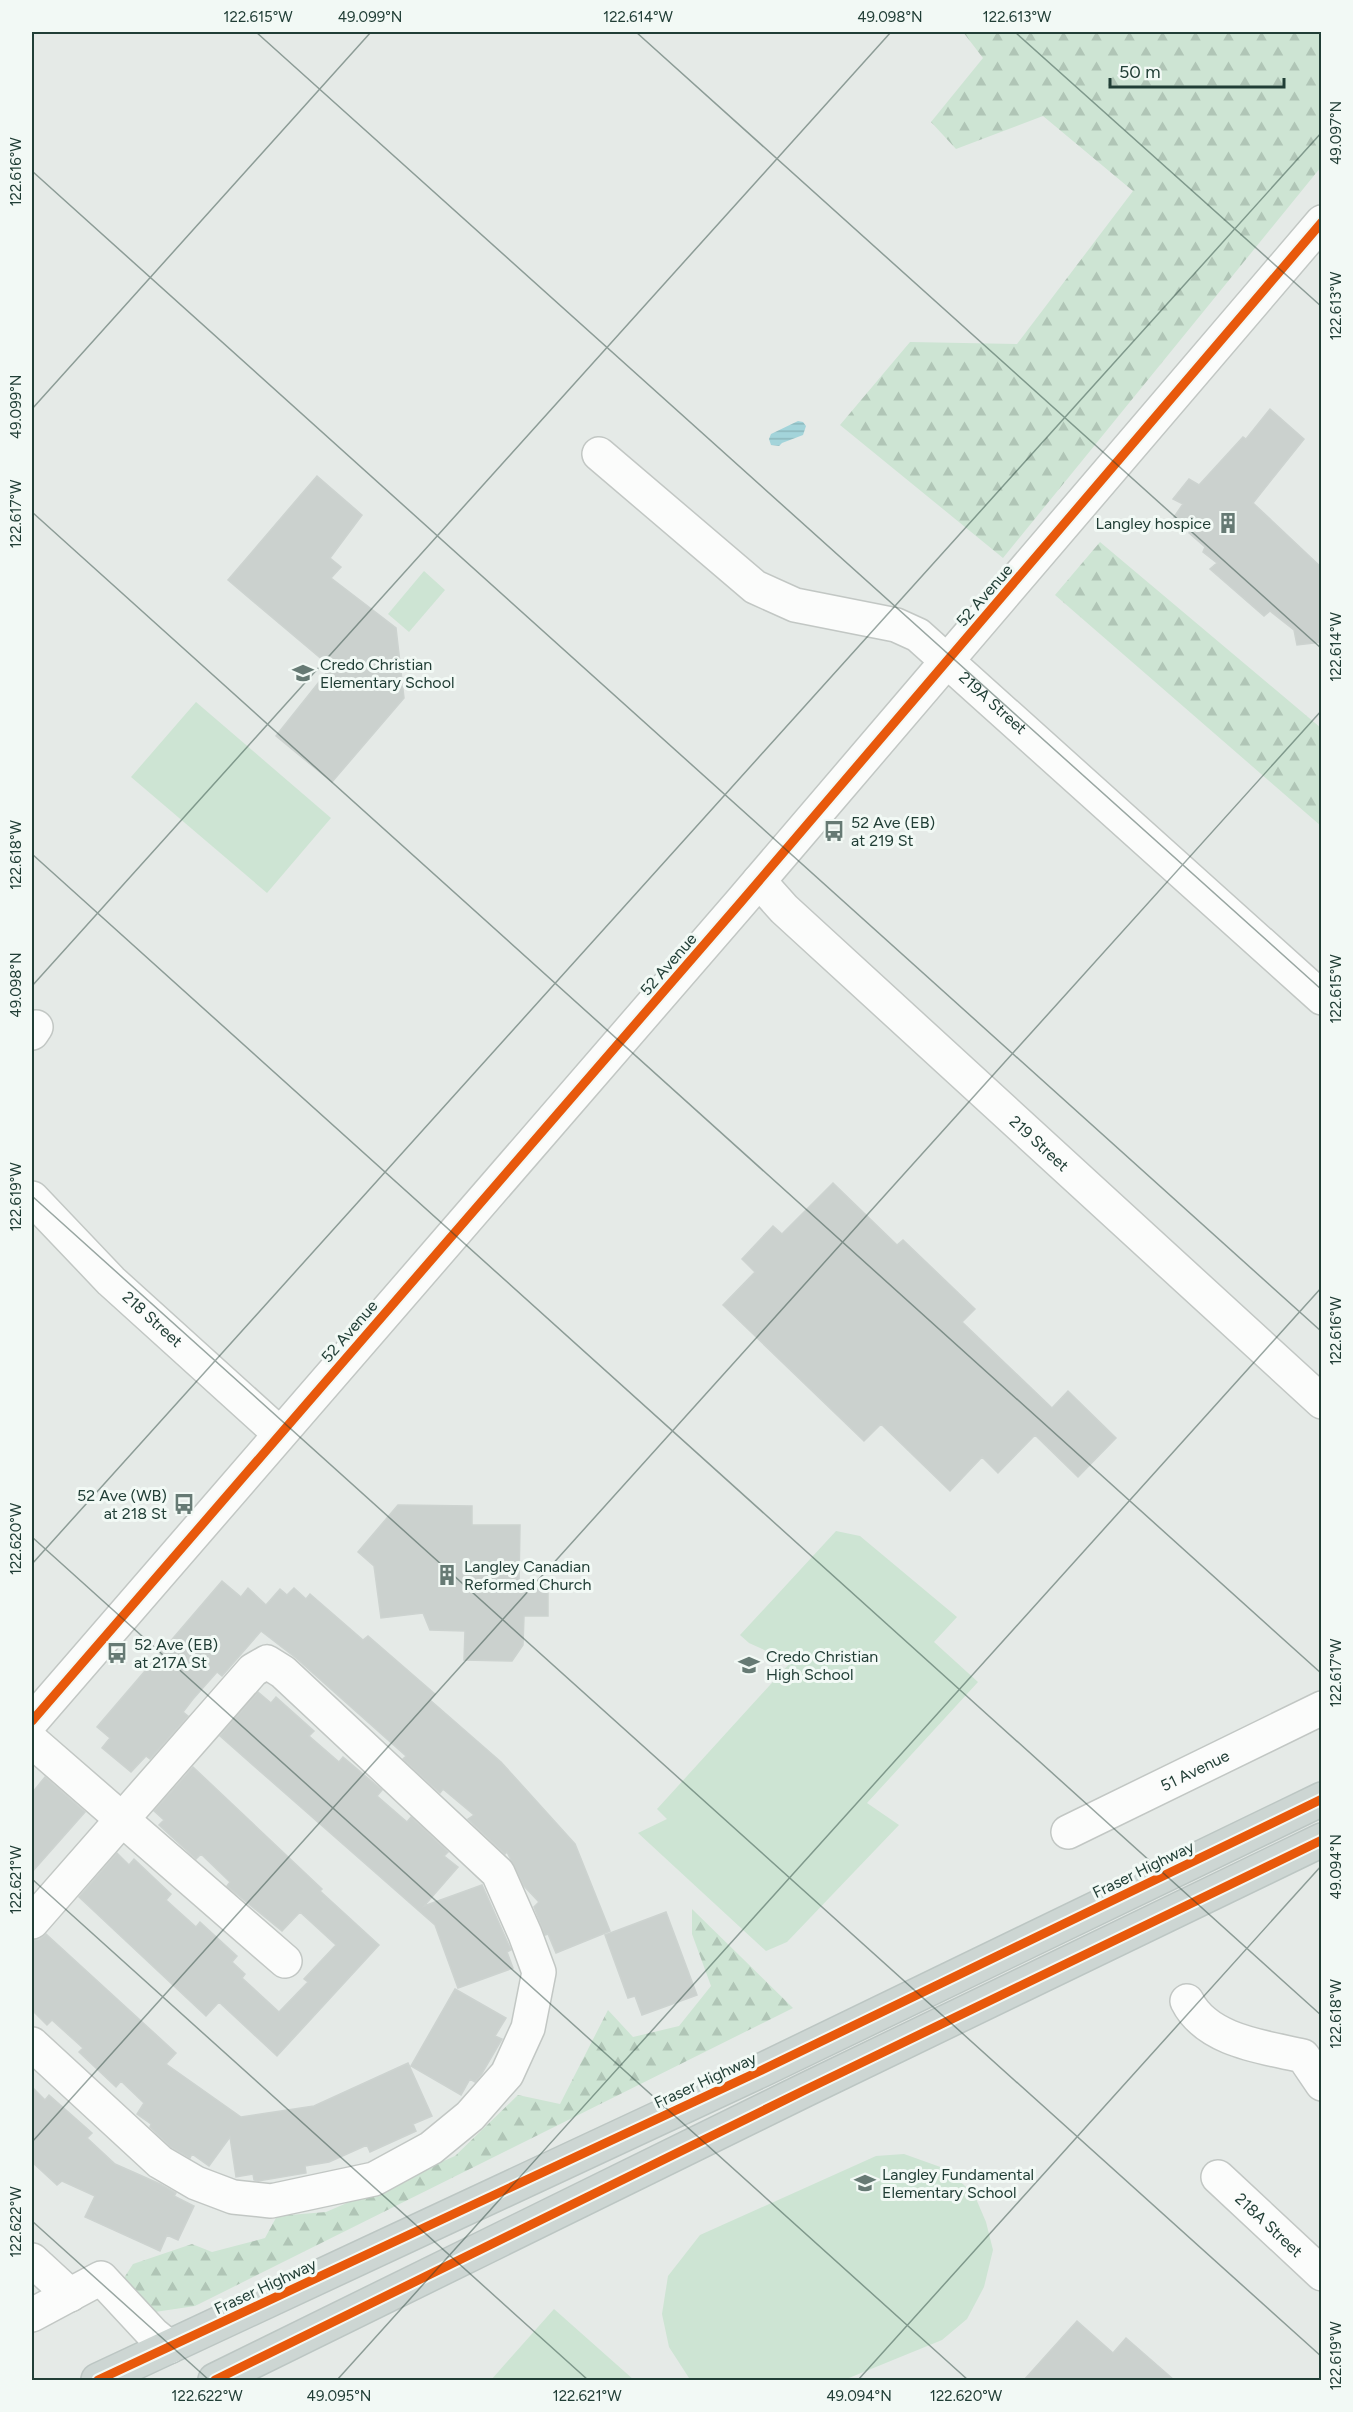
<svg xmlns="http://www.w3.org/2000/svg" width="1353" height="2412" viewBox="0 0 1353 2412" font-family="Figtree,sans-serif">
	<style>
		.forest { fill: url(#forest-firs) }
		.garden { fill: #cde4d3 }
		.water { fill: url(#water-rules) }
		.building { fill: #cbd1ce; stroke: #cdd3d0; stroke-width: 1.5 }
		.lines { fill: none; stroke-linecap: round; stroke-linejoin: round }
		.minor-casing { stroke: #c2c7c4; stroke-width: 36 }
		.major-casing { stroke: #bcc6c3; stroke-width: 36 }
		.minor { stroke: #fbfcfb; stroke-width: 33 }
		.major { stroke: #cdd6d3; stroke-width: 33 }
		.cycleway-casing { stroke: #f2f9f5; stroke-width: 13 }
		.cycleway { stroke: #e8590c; stroke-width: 9 }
		.ticks { fill: none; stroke: #213e36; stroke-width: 1.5; stroke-opacity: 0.45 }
		.labels { text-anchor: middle; stroke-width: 6; stroke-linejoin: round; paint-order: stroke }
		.poi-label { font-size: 16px; fill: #213e36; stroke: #f2f9f5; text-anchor: start }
		.street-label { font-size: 16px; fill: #213e36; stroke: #f2f9f5 }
		.neatline { fill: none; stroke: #213e36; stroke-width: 2 }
		.ticks-label { font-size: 15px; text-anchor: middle; fill: #213e36 }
	</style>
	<defs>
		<pattern id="forest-firs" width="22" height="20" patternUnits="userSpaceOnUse" patternTransform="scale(1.5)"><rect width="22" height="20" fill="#cde4d3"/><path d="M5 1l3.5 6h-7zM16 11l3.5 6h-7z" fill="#b0c5b6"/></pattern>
		<pattern id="water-rules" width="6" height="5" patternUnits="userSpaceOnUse" patternTransform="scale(1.5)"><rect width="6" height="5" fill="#a3d4da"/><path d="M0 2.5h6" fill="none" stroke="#8cb7bc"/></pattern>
	</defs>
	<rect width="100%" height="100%" fill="#e5eae7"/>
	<!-- forest -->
	<path class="forest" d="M963 32H1321V167L1003 558 840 425 910 342 1017 344 1133 191 1043 116 956 149 931 122 983 58Z
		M1100 542 1321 728V826L1055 595Z
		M692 1909 793 2008 195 2306 155 2312 124 2278 133 2264 192 2244 212 2252 265 2238 277 2216 326 2212 455 2156 518 2095 560 2104 608 2010 633 2037 679 2026 711 1986 692 1934Z"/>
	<!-- garden -->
	<path class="garden" d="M424 571 445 590 409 632 388 614Z
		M196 702 331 818 267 893 131 777Z
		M836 1531 860 1536 957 1617 934 1642 978 1682 867 1803 899 1825 787 1942 766 1951 638 1833 667 1819 657 1809 791 1662 749 1643 740 1635Z
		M904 2154 946 2169 974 2194 986 2222 993 2250 984 2287 967 2319 942 2340 844 2380H691L689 2378 669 2347 662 2314 668 2276 700 2235 876 2156Z
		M554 2309 634 2380H491Z"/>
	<!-- water -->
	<path class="water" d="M798 421 803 422 806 426 803 435 782 443 779 446 771 445 769 439 771 434Z"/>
	<!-- building -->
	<path class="building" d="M1270 409 1304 439 1253 503 1322 568V642L1297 645 1294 630 1270 611 1264 616 1210 569 1217 563 1203 552 1205 547 1189 533 1192 529 1174 517 1183 504 1173 499 1189 479 1199 485 1243 437 1246 439Z
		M317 476 362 515 330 558 341 567 331 578 396 628 404 698 332 782 276 736 331 667 228 580Z
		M833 1183 897 1245 903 1240 975 1309 962 1322 1052 1408 1068 1391 1116 1438 1078 1477 1035 1435 998 1473 982 1457 950 1491 881 1424 864 1441 723 1305 755 1272 742 1259 773 1226 782 1234Z
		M398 1505 472 1506V1525H520L519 1584H548V1616H524L523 1645 512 1661 464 1660 465 1631 430 1630 423 1613 381 1618 374 1566 358 1552Z
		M222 1581 241 1597 248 1588 266 1605 280 1589 287 1595 294 1588 306 1599 310 1594 363 1640 368 1636 435 1694 430 1700 501 1762 575 1844 610 1931 556 1953 548 1934 545 1935 534 1907 539 1902 524 1886 507 1852 505 1854 468 1819 474 1815 443 1789 440 1793 403 1759 406 1756 296 1658 261 1631 222 1676 217 1672 193 1699 183 1712 188 1716 150 1759 146 1756 131 1772 102 1748 110 1738 97 1727Z
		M258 1692 271 1703 276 1697 314 1731 309 1736 339 1762 343 1757 382 1790 377 1796 407 1822 411 1817 448 1852 444 1856 458 1867 424 1906 482 1885 511 1950 507 1952 513 1968 458 1988 435 1925 220 1736Z
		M193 1767 322 1889 320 1891 379 1945 277 2056 219 2002 206 2016 79 1897 117 1853 129 1865 134 1859 171 1894 166 1900 196 1927 200 1922 237 1956 232 1962 245 1974 242 1978 279 2012 308 1982 304 1979 336 1945 300 1912 282 1931 227 1886 230 1882 201 1854 196 1859 159 1825 164 1820 154 1811Z
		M45 1777 85 1812 32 1872V1793Z
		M666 1912 697 1995 642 2015 635 1996 628 1998 605 1935Z
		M46 1934 176 2053 166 2064 241 2117 314 2106 408 2063 432 2116 413 2124 416 2131 370 2152 367 2145 329 2162 305 2166 306 2173 258 2181 254 2180 253 2174 236 2177 230 2137 209 2166 192 2154 190 2158 171 2147 150 2127 151 2124 137 2114 144 2103 121 2081 116 2087 79 2052 83 2048 52 2020 47 2025 32 2010V1940H39Z
		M455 1989 506 2018 495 2036 502 2039 481 2075 475 2082 470 2079 461 2095 411 2066Z
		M32 2087 45 2100 49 2095 92 2133 87 2138 115 2164 160 2184 176 2193 174 2196 194 2206 178 2240 167 2235 160 2251 85 2217 95 2196 62 2181 57 2185 32 2162Z
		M1077 2321 1113 2353 1126 2338 1174 2380H1024Z"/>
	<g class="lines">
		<defs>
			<g id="minor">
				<path id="s1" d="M599 454 755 587 795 605 896 625 918 635 1322 998"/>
				<path id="s2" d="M759 881 784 909 1322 1402"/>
				<path d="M32 1033 36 1027"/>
				<path id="s3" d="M32 1198 111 1281 279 1433"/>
				<path d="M32 1721 741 902 1322 222"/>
				<path d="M32 1741 285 1961"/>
				<path id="s4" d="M1068 1832 1322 1708"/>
				<path d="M32 1922 253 1670 267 1662 283 1672 498 1873 525 1934 539 1972 528 2028 507 2074 470 2116 431 2148 374 2179 271 2201 233 2197 196 2183 160 2162 32 2044"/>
				<path d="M1187 2001C1207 2041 1264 2047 1303 2056L1322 2084"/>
				<path id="s5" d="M1218 2177 1322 2274"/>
				<path d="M32 2260 70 2295"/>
				<path d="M32 2315 101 2278 153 2334 169 2347"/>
			</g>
			<path id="major" d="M98 2380 762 2070 1322 1799
				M215 2380 805 2090 1322 1840"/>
		</defs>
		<!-- minor casing -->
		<use href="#minor" class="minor-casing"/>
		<!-- major casing -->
		<use href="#major" class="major-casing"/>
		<!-- minor -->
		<use href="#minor" class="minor"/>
		<!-- major -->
		<use href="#major" class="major"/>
		<defs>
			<path id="cycleway" d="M32 1721 741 902 1322 222
				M98 2380 762 2070 1322 1799
				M215 2380 805 2090 1322 1840"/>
		</defs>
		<!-- cycleway casing -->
		<use href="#cycleway" class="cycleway-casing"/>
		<!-- cycleway -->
		<use href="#cycleway" class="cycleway"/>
	</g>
	<!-- ticks -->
	<path class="ticks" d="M256 32 1322 990M636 32 1322 649M1015 32 1322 307M32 171 1322 1332M32 409 371 32M32 512 1322 1674M32 854 1322 2016M32 986 891 32M32 1196 1322 2357M32 1537 968 2380M32 1564 1322 132M32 1879 588 2380M32 2142 1322 710M32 2221 209 2380M337 2380 1322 1287M858 2380 1322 1865"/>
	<!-- icons -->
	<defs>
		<symbol id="building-bare" viewBox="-9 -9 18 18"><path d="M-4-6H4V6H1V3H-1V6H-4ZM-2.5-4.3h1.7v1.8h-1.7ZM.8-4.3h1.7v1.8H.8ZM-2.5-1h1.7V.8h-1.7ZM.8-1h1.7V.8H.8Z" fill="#667a74" stroke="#f2f9f5" stroke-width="2.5" paint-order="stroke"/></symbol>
		<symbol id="school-bare" viewBox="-9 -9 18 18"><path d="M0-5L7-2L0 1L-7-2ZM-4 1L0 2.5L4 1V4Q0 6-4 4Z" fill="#667a74" stroke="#f2f9f5" stroke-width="2.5" paint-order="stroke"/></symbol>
		<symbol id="bus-bare" viewBox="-9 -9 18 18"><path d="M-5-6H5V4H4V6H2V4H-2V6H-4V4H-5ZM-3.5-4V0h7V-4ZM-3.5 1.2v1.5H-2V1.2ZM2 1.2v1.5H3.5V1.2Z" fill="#667a74" stroke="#f2f9f5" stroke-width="2.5" paint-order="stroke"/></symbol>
	</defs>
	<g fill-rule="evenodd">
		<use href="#building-bare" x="1213" y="508" width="30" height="30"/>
		<use href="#school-bare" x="288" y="658" width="30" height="30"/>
		<use href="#bus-bare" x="819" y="816" width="30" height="30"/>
		<use href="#bus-bare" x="169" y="1489" width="30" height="30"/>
		<use href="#building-bare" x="432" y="1560" width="30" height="30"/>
		<use href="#bus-bare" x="102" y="1638" width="30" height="30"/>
		<use href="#school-bare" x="734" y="1650" width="30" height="30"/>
		<use href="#school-bare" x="850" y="2168" width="30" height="30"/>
	</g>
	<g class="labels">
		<!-- poi labels -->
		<g class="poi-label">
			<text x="1211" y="529" text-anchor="end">Langley hospice</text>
			<text x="320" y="670">Credo Christian<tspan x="320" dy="18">Elementary School</tspan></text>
			<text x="851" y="828">52 Ave (EB)<tspan x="851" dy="18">at 219 St</tspan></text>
			<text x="167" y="1501" text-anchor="end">52 Ave (WB)<tspan x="167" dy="18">at 218 St</tspan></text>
			<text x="464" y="1572">Langley Canadian<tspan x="464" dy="18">Reformed Church</tspan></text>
			<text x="134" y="1650">52 Ave (EB)<tspan x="134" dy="18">at 217A St</tspan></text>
			<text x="766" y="1662">Credo Christian<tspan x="766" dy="18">High School</tspan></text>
			<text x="882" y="2180">Langley Fundamental<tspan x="882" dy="18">Elementary School</tspan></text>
		</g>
		<!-- street labels -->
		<g class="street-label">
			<text transform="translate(984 595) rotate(-49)" y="6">52 Avenue</text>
			<text dy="6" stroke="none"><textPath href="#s1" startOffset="477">219A Street</textPath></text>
			<text transform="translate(668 964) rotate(-49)" y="6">52 Avenue</text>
			<text dy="6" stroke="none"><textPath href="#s2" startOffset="384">219 Street</textPath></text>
			<text dy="6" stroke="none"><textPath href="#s3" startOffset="171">218 Street</textPath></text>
			<text transform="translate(349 1331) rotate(-49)" y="6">52 Avenue</text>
			<text dy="6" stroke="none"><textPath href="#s4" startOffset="141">51 Avenue</textPath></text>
			<text transform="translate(1143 1869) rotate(-26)" y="6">Fraser Highway</text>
			<text transform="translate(705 2080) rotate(-25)" y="6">Fraser Highway</text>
			<text dy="6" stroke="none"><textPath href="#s5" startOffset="70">218A Street</textPath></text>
			<text transform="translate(265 2286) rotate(-25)" y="6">Fraser Highway</text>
		</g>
	</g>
	<!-- border -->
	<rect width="1353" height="2412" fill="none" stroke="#f2f9f5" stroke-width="66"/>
	<!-- scale -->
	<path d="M1110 78v9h174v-9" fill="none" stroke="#213e36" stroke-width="3"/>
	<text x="1119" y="78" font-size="18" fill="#213e36" stroke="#f2f9f5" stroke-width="4.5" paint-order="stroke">50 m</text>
	<rect x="33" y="33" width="1287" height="2346" class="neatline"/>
	<g class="ticks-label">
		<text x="258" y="22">122.615°W</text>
		<text x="370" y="22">49.099°N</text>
		<text x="638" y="22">122.614°W</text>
		<text x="890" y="22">49.098°N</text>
		<text x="1017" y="22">122.613°W</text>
		<text transform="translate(1336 133) rotate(-90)" y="5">49.097°N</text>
		<text transform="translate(16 172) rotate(-90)" y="5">122.616°W</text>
		<text transform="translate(1336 306) rotate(-90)" y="5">122.613°W</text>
		<text transform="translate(16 407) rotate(-90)" y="5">49.099°N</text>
		<text transform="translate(16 514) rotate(-90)" y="5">122.617°W</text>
		<text transform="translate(1336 647) rotate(-90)" y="5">122.614°W</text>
		<text transform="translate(16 855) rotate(-90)" y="5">122.618°W</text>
		<text transform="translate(16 985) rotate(-90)" y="5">49.098°N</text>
		<text transform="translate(1336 989) rotate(-90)" y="5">122.615°W</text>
		<text transform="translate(16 1197) rotate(-90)" y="5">122.619°W</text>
		<text transform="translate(1336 1331) rotate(-90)" y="5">122.616°W</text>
		<text transform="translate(16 1539) rotate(-90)" y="5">122.620°W</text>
		<text transform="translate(1336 1673) rotate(-90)" y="5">122.617°W</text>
		<text transform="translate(1336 1867) rotate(-90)" y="5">49.094°N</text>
		<text transform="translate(16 1880) rotate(-90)" y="5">122.621°W</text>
		<text transform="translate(1336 2014) rotate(-90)" y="5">122.618°W</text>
		<text transform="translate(16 2222) rotate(-90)" y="5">122.622°W</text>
		<text transform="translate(1336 2356) rotate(-90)" y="5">122.619°W</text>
		<text x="207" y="2401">122.622°W</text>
		<text x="339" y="2401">49.095°N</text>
		<text x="587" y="2401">122.621°W</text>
		<text x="859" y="2401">49.094°N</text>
		<text x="966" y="2401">122.620°W</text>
	</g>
</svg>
